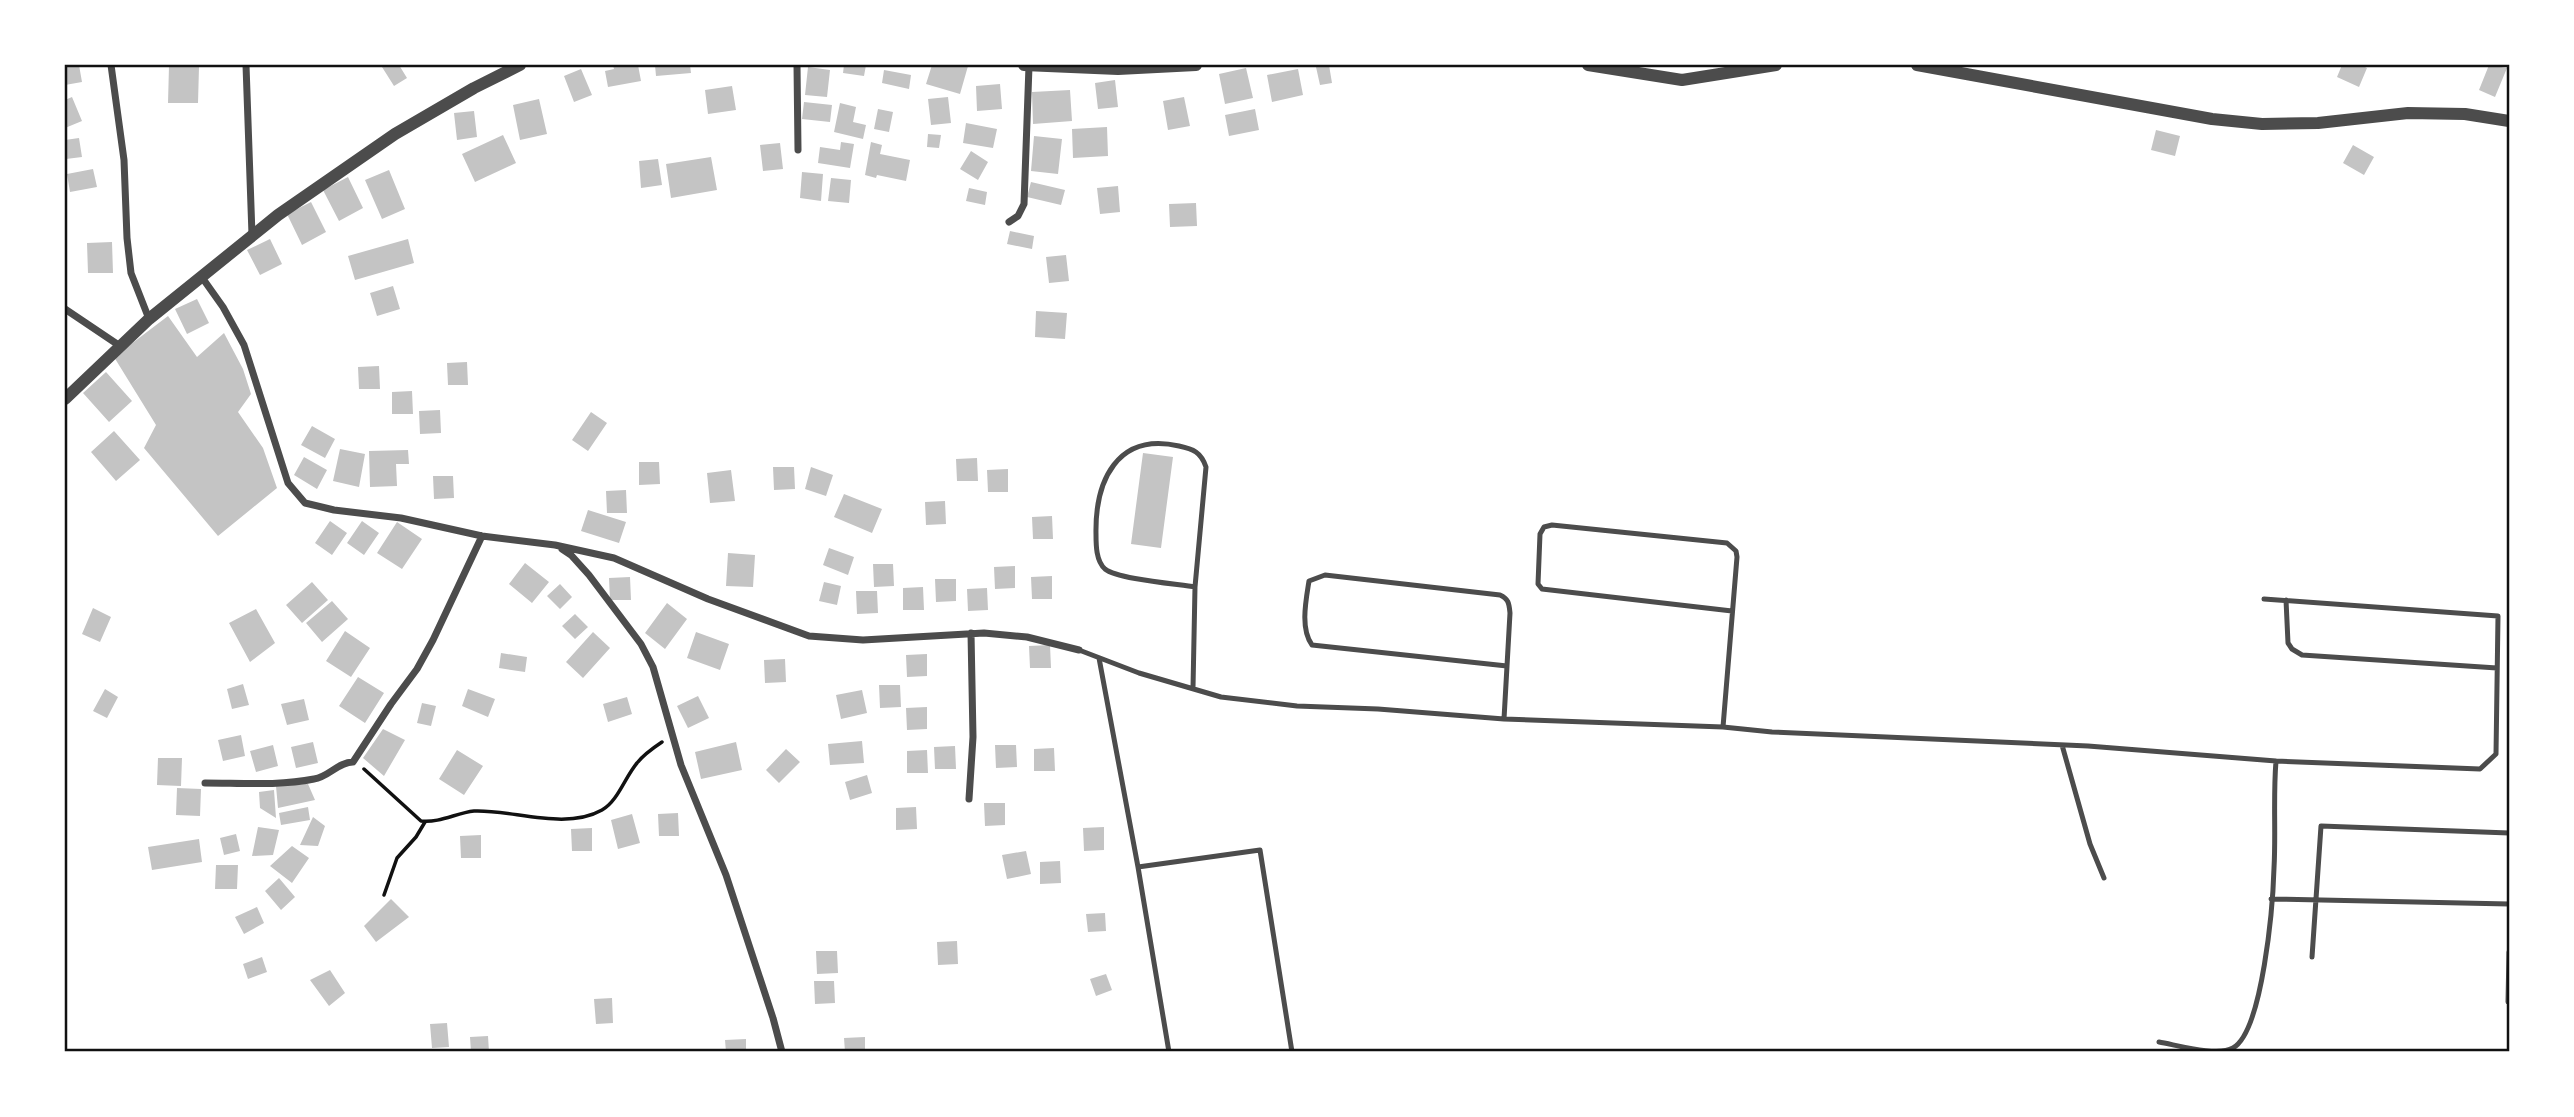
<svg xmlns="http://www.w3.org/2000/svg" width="2574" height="1117" viewBox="0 0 2574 1117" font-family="Roboto,sans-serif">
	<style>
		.building { fill: #c4c4c4 }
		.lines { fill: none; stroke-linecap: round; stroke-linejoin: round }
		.path { stroke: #111; stroke-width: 3.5 }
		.service { stroke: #4c4c4c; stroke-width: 5 }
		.minor { stroke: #4c4c4c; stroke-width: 7 }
		.tertiary { stroke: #4c4c4c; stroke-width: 12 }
		.neatline { fill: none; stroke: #111; stroke-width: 2.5 }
	</style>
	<rect width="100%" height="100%" fill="#fff"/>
	<!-- building -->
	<path class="building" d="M65 65H79L82 82 65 85Z
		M386 65H399L407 78 394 86 382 67Z
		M613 65H638L641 81 608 87 605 71 614 69Z
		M655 65H690L691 73 656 76Z
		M844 65H866L864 76 843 73Z
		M932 65 968 66 960 94 926 84Z
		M1329 65 1332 83 1320 85 1316 67Z
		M2342 65H2361L2367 68 2359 87 2337 77Z
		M2489 65 2507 68 2495 97 2479 90Z
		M169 66 199 67 198 103H168Z
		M808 67 830 70 827 97 805 95Z
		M1246 68 1253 98 1225 104 1219 74Z
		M581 69 592 95 574 102 564 76Z
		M1298 69 1303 95 1272 102 1267 75Z
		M884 70 911 75 909 89 882 83Z
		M1115 80 1118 107 1098 109 1095 83Z
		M1000 84 1002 109 977 111 976 86Z
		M732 86 736 110 708 114 705 90Z
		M1070 90 1072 121 1033 124 1032 92Z
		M72 97 82 121 65 128V100Z
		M948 97 951 123 931 125 928 99Z
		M1184 97 1190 126 1168 130 1163 101Z
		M539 99 547 134 520 140 513 105Z
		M804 102 832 105 830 122 802 119Z
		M840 103 856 107 853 122 866 125 863 139 834 132Z
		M878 109 893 112 889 132 874 129Z
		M1255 109 1259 130 1229 136 1225 115Z
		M474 111 477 137 457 140 454 113Z
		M966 123 997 129 993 148 963 143Z
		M1107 127 1108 156 1073 158 1072 129Z
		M2156 130 2180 136 2175 156 2151 150Z
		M928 134 941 135 939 148 927 147Z
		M503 135 516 163 475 182 462 154Z
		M1034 136 1062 139 1058 174 1031 171Z
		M79 138 82 157 66 159 65 140Z
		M841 142 854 144 850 168 818 163 820 147 840 150Z
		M871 142 882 145 880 154 910 160 906 181 877 175 876 178 865 175Z
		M780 143 783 169 763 171 760 145Z
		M2353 145 2374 157 2364 175 2343 163Z
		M971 151 988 162 978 180 960 169Z
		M711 157 717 190 671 198 666 164Z
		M658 159 662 185 641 188 639 161Z
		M93 169 97 187 70 192 67 174Z
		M389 170 405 209 382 219 365 180Z
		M802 172 823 174 821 201 800 198Z
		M348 177 363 208 339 221 323 190Z
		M831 178 851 180 849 203 828 201Z
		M1031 182 1065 190 1061 205 1027 197Z
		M1118 186 1120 212 1100 214 1097 188Z
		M969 188 987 192 985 205 966 201Z
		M311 202 326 232 302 245 287 214Z
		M1196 203 1197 226 1170 227 1169 204Z
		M1010 231 1034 236 1032 249 1007 244Z
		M270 239 282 264 260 275 247 250Z
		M408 239 414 263 355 280 348 256Z
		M112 242 113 273H88L87 243Z
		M1066 255 1069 281 1049 283 1046 257Z
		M393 286 400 309 377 316 370 293Z
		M197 299 209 323 187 334 175 309Z
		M1036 311 1067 313 1065 339 1035 337Z
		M168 316 197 357 224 333 243 369 251 394 238 412 263 448 277 488 218 536 144 448 156 425 114 357Z
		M467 362 468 385H448L447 363Z
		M379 366 380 389H359L358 367Z
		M106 372 132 401 109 422 83 393Z
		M412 391 413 414H392V392Z
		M440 410 441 433 420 434 419 411Z
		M591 412 607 423 588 451 572 440Z
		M312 426 335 439 325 458 301 445Z
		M114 431 140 460 116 481 91 452Z
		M340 449 365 454 359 487 333 481Z
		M408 450 409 464H396L397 486 370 487 369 451Z
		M1143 453 1173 457 1161 548 1131 544Z
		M304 457 327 470 317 489 294 475Z
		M977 458 978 481H957L956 459Z
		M639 462H659L660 484 639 485Z
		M773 467H794L795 489 774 490Z
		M811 467 833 475 826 496 805 489Z
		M1008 469V492H988L987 470Z
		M731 470 735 501 710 503 707 473Z
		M433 476H453L454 498 434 499Z
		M626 490 627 513H607L606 491Z
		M844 494 882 509 872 533 834 517Z
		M945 501 946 524 926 525 925 502Z
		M588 510 626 522 619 543 581 531Z
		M1052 516 1053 539H1033L1032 517Z
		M330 521 347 533 332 555 315 543Z
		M362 521 379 533 364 555 347 543Z
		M397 522 422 539 402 569 377 553Z
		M829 548 854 557 848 575 823 565Z
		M728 553 755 555 753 587 726 586Z
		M525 563 549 582 532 603 509 584Z
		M873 564H893L894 586 874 587Z
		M1015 566V588L995 589 994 567Z
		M1052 576V599H1032L1031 577Z
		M630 577 631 600H610L609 578Z
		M935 579H956V601L936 602Z
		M312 582 328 600 302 623 286 605Z
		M824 582 841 586 837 605 819 601Z
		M560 584 572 597 560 609 547 596Z
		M923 587 924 610H903V588Z
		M987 588 988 610 968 611 967 589Z
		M856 591H877L878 613 857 614Z
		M332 601 348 619 322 642 306 623Z
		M667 603 687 619 665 649 645 633Z
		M93 608 111 617 100 642 82 634Z
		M256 609 275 643 250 662 229 623Z
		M575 614 588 627 575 639 562 626Z
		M345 631 370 648 351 677 326 661Z
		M593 632 610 648 583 678 566 662Z
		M696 632 729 644 720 670 687 658Z
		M1050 645 1051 668H1030L1029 646Z
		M501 653 527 657 525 672 499 668Z
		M927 654V676L907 677 906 655Z
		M785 659 786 682 765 683 764 660Z
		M358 677 384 693 365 723 339 706Z
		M243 684 249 705 232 709 227 689Z
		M879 685H900L901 707 880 708Z
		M105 689 118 697 107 718 93 711Z
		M468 689 495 699 488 717 462 706Z
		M862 690 867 713 841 719 836 695Z
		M698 696 709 718 688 728 677 706Z
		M627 697 632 714 608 722 603 704Z
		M304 699 309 720 287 725 281 704Z
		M422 703 436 706 431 726 417 723Z
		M927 707V729L907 730 906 708Z
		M383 729 405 740 384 776 363 758Z
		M241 735 245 756 223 761 218 740Z
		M862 741 864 763 830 765 828 744Z
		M313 742 318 763 296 768 291 747Z
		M736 742 742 770 701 779 695 752Z
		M273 745 278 766 256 772 250 751Z
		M995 745H1016L1017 767 996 768Z
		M955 746 956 769H935L934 747Z
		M1054 748 1055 771H1034V749Z
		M786 749 800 762 779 783 766 770Z
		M457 750 483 766 464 795 439 779Z
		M927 750 928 773H907V751Z
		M158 758H182L181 786 157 785Z
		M867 775 872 793 850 800 845 782Z
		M308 784 315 800 278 808 276 786Z
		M177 788 201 789 200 816 176 815Z
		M274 790 276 818 260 808 259 792Z
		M984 803H1005V825L985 826Z
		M308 807 310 820 281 825 279 813Z
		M916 807 917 829 896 830V808Z
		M678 813 679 836H659L658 814Z
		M632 814 640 843 618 849 611 820Z
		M313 817 325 826 318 846 300 845Z
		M258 827 279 830 273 855 252 856Z
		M1104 827V850L1084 851 1083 828Z
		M592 828V851H572L571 829Z
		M236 834 240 851 224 855 220 838Z
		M481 835V858H461L460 836Z
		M199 839 202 862 152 870 148 847Z
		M292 846 309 858 292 883 270 866Z
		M1026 851 1031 874 1007 879 1002 855Z
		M1060 861 1061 883 1040 884V862Z
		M216 865H238L237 889H215Z
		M279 878 295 897 281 910 265 891Z
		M391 899 409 917 376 942 364 926Z
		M257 907 264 923 244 934 235 917Z
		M1105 913 1106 931 1088 932 1086 914Z
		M957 941 958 964 938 965 937 942Z
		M816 951H837L838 973 817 974Z
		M262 957 267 972 248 979 243 964Z
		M330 970 345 993 329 1006 310 980Z
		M1106 974 1112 990 1096 996 1090 979Z
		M814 981H834L835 1003 815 1004Z
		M612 998 613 1023 596 1024 594 999Z
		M447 1023 449 1047 432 1048 430 1024Z
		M488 1036 489 1052H471L470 1037Z
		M865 1037V1052H845L844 1038Z
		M746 1039V1052H726L725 1040Z"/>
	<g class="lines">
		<!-- path -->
		<path class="path" d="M364 769 421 821C440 823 456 813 474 811 511 809 565 831 602 810 618 801 625 777 637 763 644 754 653 748 662 742
			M384 895 397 858 416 837 425 822"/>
		<!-- service -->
		<path class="service" d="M2264 599 2498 616 2496 754 2480 769 2276 761
			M2286 600 2288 643 2292 649 2302 655 2497 668
			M1079 650 1139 673 1221 697 1297 706 1378 709 1504 719 1723 727 1772 732 2088 746 2276 761C2273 797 2276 833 2274 868 2273 903 2263 1031 2233 1048 2217 1057 2177 1045 2159 1042
			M1099 658 1138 867 1169 1052
			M1193 688 1195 587 1206 467C1201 452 1193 449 1179 446 1117 432 1095 481 1096 534 1096 545 1096 561 1105 569 1117 579 1177 584 1195 587
			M1504 719 1510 613C1509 604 1509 599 1500 595L1325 575 1309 581C1306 600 1300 629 1312 645L1507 666
			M1723 727 1737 557 1736 551 1727 543 1552 525 1544 527 1540 534 1538 584 1542 589 1732 611
			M2062 745 2090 844 2104 878
			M1138 867 1260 850 1292 1052
			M2271 899 2509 904
			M2312 957 2321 826 2509 833
			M2508 1002 2509 952"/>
		<!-- minor -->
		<path class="minor" d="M111 65 124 160 127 238 131 273 149 319
			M246 65 252 235
			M797 65 798 150
			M1009 222 1018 216 1024 204 1029 66
			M201 276 223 307 244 345 288 483 305 503 334 510 401 518 482 536 555 545 614 558 708 599 809 636 863 640 984 633 1027 637 1079 650
			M65 309 120 346
			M562 549 571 555 589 575 641 644 653 667 681 765 726 875 773 1018 782 1052
			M205 783C241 783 279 786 314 779 329 777 338 762 353 762L391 704 417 669 433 640 482 536
			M969 799 973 737 971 633"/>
		<!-- tertiary -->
		<path class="tertiary" d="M1024 65 1118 69 1196 65
			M1588 65 1682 80 1776 65
			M1917 65 2212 119 2262 124 2318 123 2408 113 2465 114 2509 121
			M65 399 149 319 278 215 395 134 474 88 520 65"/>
	</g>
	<!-- border -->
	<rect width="2574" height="1117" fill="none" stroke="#ffffff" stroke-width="133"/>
	<rect x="66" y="66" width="2442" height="984" class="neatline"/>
</svg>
